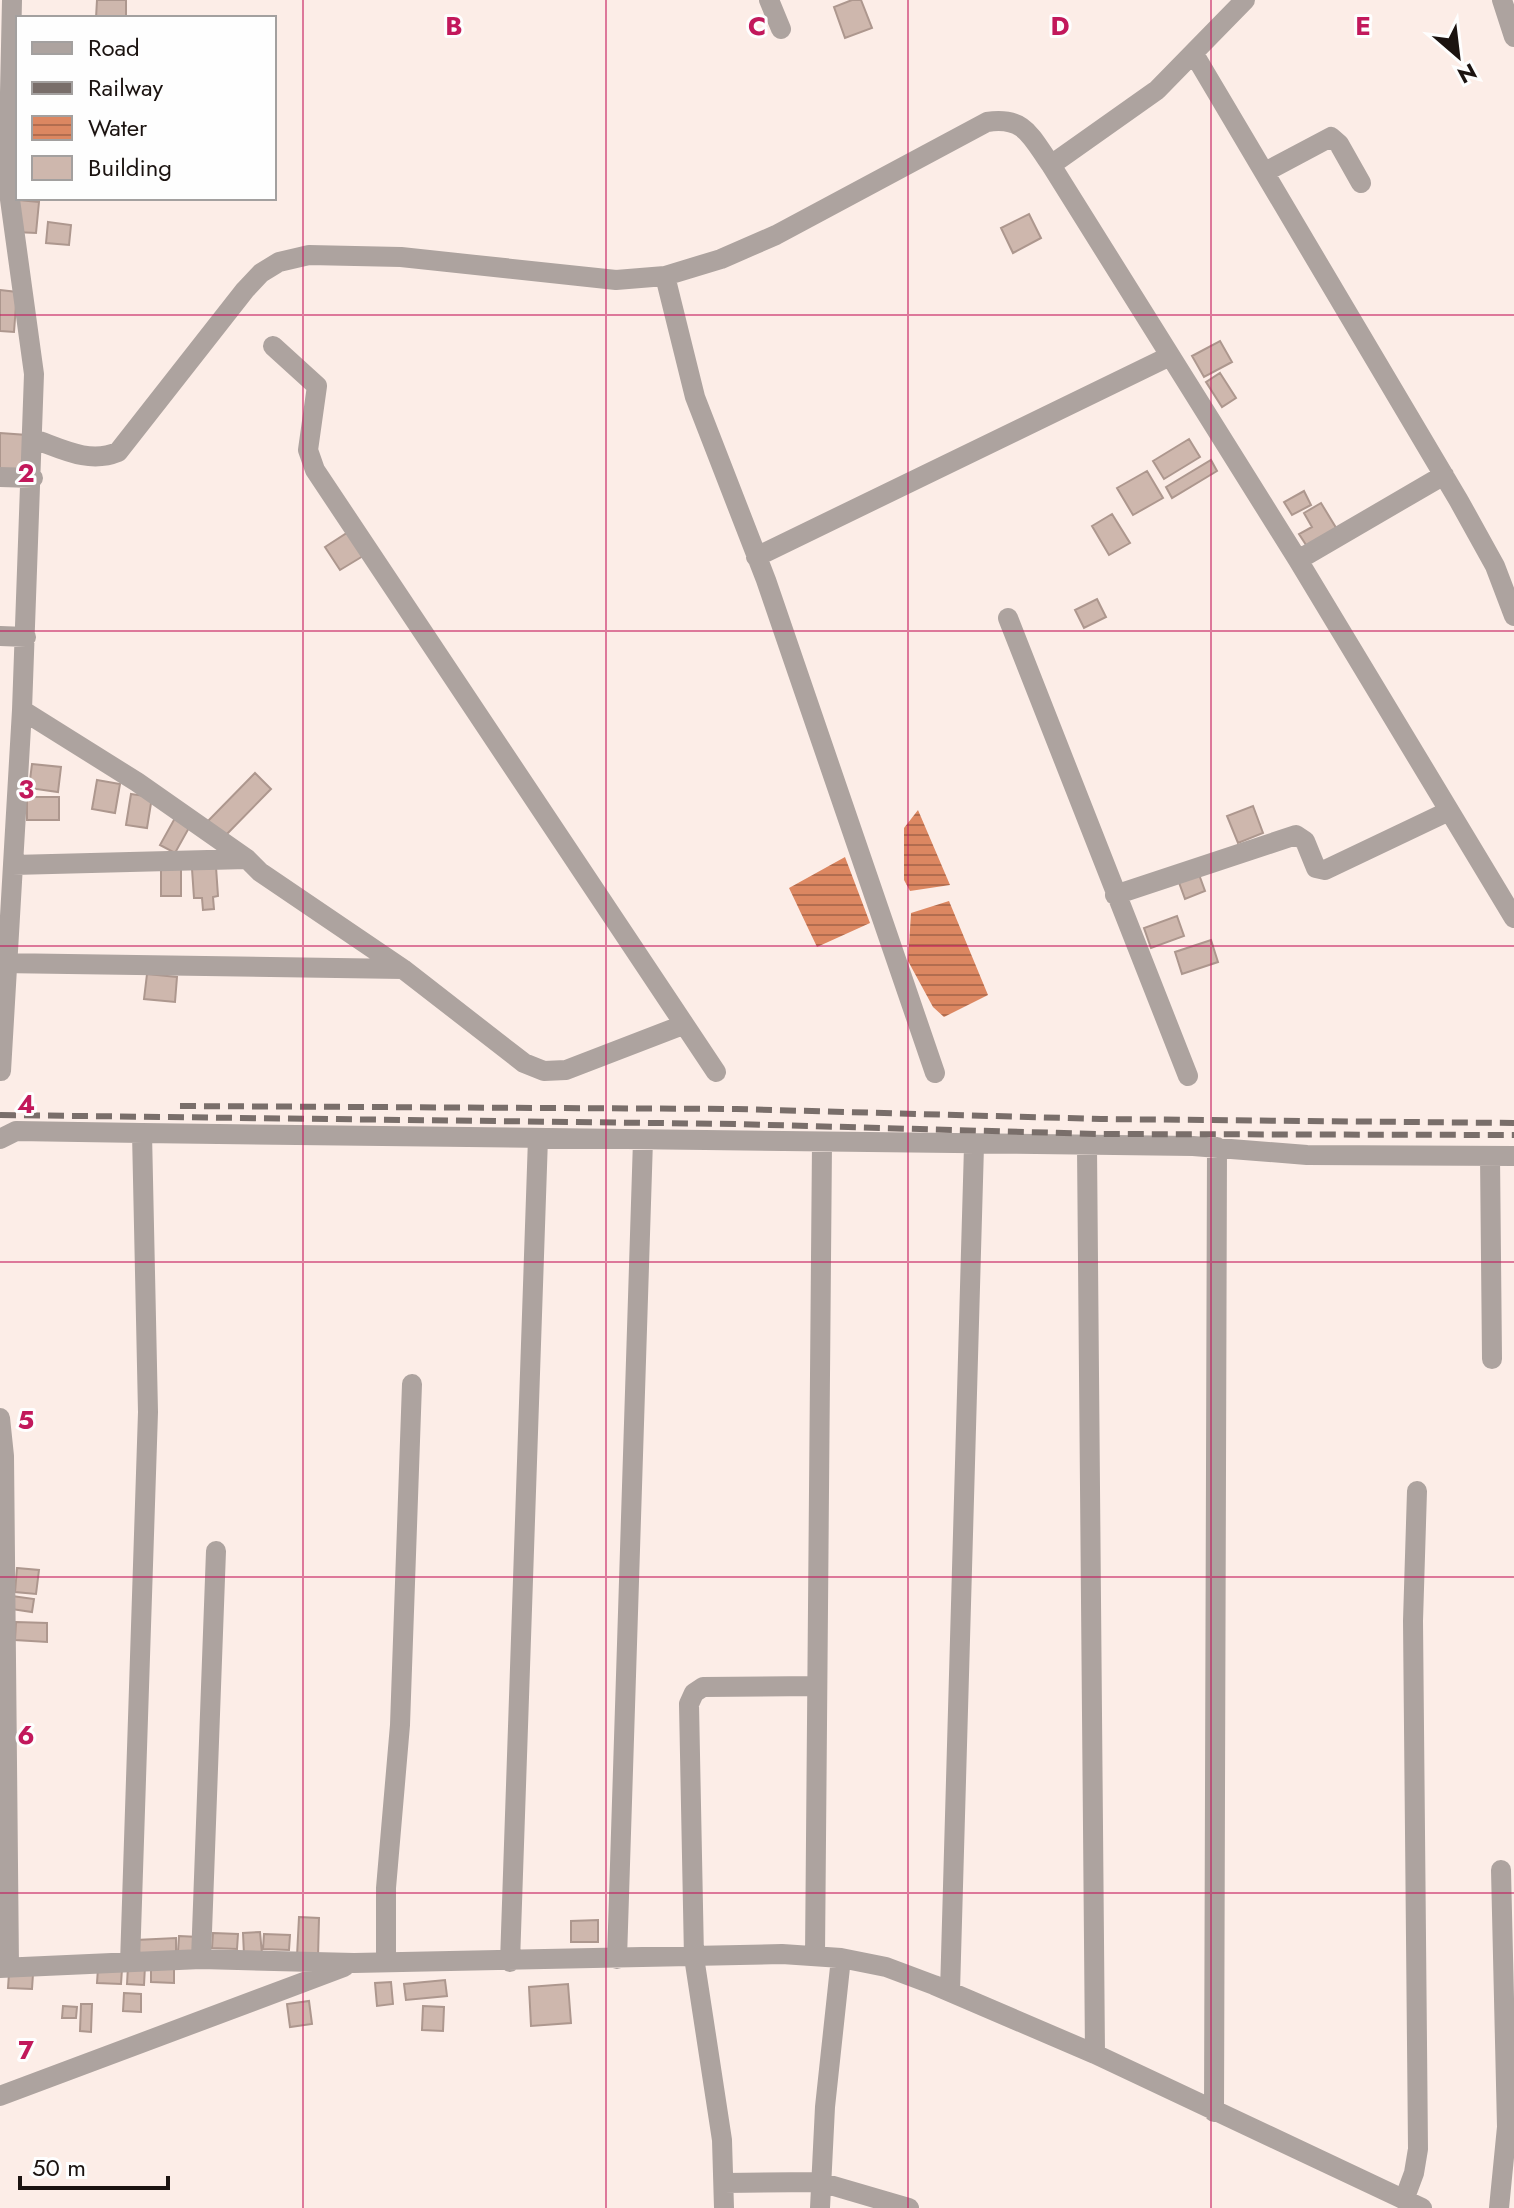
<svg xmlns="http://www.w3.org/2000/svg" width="1514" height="2208" viewBox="0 0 1514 2208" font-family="Jost,sans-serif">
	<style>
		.water { fill: url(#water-rules) }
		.building { fill: #ceb7ad; stroke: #ad978e; stroke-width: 2 }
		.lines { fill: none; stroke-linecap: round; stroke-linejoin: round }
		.minor { stroke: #ada39f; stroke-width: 20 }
		.rail { stroke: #796e6a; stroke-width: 6; stroke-dasharray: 16 8; stroke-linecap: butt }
		.grid { fill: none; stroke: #c2185b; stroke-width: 2; stroke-opacity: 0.55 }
		.grid-label { font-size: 26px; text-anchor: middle; font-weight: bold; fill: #c2185b; stroke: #fefefe; stroke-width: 6; stroke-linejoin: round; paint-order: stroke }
	</style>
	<defs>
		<pattern id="water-rules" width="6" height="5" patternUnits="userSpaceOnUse" patternTransform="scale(2)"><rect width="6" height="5" fill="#dc8761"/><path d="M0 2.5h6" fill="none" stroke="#b26d4f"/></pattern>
	</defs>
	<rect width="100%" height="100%" fill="#fcede7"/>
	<!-- water -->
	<path class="water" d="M918 810 950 885 910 891 904 880V828Z
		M845 857 870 923 817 947 789 888Z
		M949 901 988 995 944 1017 933 1007 908 961 911 913Z"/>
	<!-- building -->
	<path class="building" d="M97 0H126V18H96Z
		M852 0H861L872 28 845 38 834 7Z
		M18 200 39 202 36 233 15 232Z
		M1029 214 1041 238 1013 253 1001 228Z
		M48 222 71 225 69 245 46 243Z
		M0 290 17 292 14 332 0 331Z
		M1220 341 1232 362 1204 377 1192 356Z
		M1220 373 1236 398 1222 407 1206 382Z
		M0 433 27 435 24 471 0 469Z
		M1189 439 1200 457 1164 479 1153 461Z
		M1211 460 1217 471 1172 498 1166 487Z
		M1147 471 1163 498 1133 515 1117 488Z
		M1304 491 1311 505 1292 515 1284 502Z
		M1321 503 1338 531 1308 548 1299 534 1312 527 1304 513Z
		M1112 514 1130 543 1109 555 1092 526Z
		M353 529 368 553 340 570 325 547Z
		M1097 599 1106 617 1084 628 1075 610Z
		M32 764 61 767 58 792 29 788Z
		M255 773 271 789 223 838 207 822Z
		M97 780 120 784 115 813 92 809Z
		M131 794 152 797 147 828 126 825Z
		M27 797H59V820H27Z
		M1253 806 1263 833 1238 843 1227 816Z
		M175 818 190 826 175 853 160 845Z
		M181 867V896H161V868Z
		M216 867 218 896 213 897 214 909 203 910 202 898H194L192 869Z
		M1197 869 1205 891 1185 899 1177 877Z
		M1177 916 1184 936 1151 948 1144 928Z
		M1211 940 1218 962 1182 974 1175 952Z
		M147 974 177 977 175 1002 144 999Z
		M17 1568 39 1570 36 1594 15 1592Z
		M12 1596 34 1599 32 1612 11 1609Z
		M16 1622 47 1623V1642L15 1640Z
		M299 1917 319 1918 318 1957 297 1956Z
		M598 1920V1942H571V1921Z
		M260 1932 262 1954 244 1955 243 1933Z
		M213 1933 238 1934 237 1949 212 1948Z
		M264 1934 290 1935 289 1950 263 1949Z
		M179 1936 199 1937 198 1952 178 1951Z
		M176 1938V1954L136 1956V1940Z
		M151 1965H174V1983L151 1982Z
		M128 1966H145L144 1985 127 1984Z
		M98 1968 122 1969 121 1984 97 1983Z
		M9 1973 33 1974 32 1989 8 1988Z
		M445 1980 447 1996 406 2000 404 1984Z
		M391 1982 393 2004 377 2006 375 1983Z
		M568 1984 571 2023 531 2026 529 1987Z
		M124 1993 141 1994V2012L123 2011Z
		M309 2001 312 2024 290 2027 287 2004Z
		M81 2004H92L91 2032 80 2031Z
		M63 2006 77 2007 76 2018H62Z
		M423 2006 444 2007 443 2031 422 2030Z"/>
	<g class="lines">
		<!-- minor -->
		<path class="minor" d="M769 0 781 29
			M1502 0 1514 37
			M1194 54 1459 501 1495 566 1514 616
			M1051 165 1157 90 1245 0
			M1265 172 1331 137 1339 144 1361 183
			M665 276 695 397 766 580 935 1073
			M273 346 317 386 308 450 315 470 716 1072
			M34 439C62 449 89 464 118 452L245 290 261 273 279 262 309 255 401 257 616 280 665 276 721 259 776 235 987 122C1025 116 1031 137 1051 165L1298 560 1514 918
			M0 477 33 478
			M756 557 1170 356
			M1298 560 1444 475
			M1008 618 1188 1076
			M0 636 26 637
			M22 710 137 782 247 859 260 872 403 969 524 1063 544 1071 566 1070 683 1025
			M13 865 247 859
			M1115 895 1296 835 1305 841 1316 868 1325 870 1449 811
			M0 963 403 969
			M1 1071 22 710 34 374 8 185 12 0
			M0 1139 16 1131 142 1133 1193 1146 1307 1155 1514 1156
			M1087 1147 1095 2054
			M1490 1156 1492 1359
			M0 1418 4 1456 9 1967
			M815 1956 822 1143
			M201 1959 216 1551
			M617 1959 643 1140
			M510 1962 538 1138
			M130 1963 148 1412 142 1133
			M386 1963V1888L400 1725 412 1384
			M0 1968 201 1959 354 1963 782 1954 841 1958 886 1967 934 1985 1095 2054 1422 2208
			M950 1992 974 1146
			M0 2096 344 1967
			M1214 2112 1217 1147
			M724 2183 820 2182 909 2208
			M1404 2200 1414 2173 1418 2149 1413 1621 1417 1491
			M724 2208 722 2140 694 1957 689 1704 694 1693 703 1687 817 1686
			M820 2208 825 2107 841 1958
			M1499 2208 1507 2127 1501 1870"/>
		<!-- rail -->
		<path class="rail" d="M180 1106 736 1109 1101 1119 1514 1123
			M0 1115 736 1124 1098 1134 1514 1135"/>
	</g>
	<!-- grid -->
	<path class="grid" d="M303 0V2208M606 0V2208M908 0V2208M1211 0V2208M0 315H1514M0 631H1514M0 946H1514M0 1262H1514M0 1577H1514M0 1893H1514"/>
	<g class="grid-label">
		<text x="454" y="35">B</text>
		<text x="757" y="35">C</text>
		<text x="1060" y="35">D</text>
		<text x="1363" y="35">E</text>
		<text x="26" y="482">2</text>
		<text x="26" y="798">3</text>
		<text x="26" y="1113">4</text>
		<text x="26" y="1429">5</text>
		<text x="26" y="1744">6</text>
		<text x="26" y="2059">7</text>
	</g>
	<!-- legend -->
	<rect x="16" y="16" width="260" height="184" fill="#fefefe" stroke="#a3a09f" stroke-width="2"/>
	<rect x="32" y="42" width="40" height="12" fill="#ada39f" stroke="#a3a09f" stroke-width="2"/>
	<text x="88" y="56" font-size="24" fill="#1b1310">Road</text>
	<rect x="32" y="82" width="40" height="12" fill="#796e6a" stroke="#a3a09f" stroke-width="2"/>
	<text x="88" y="96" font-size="24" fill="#1b1310">Railway</text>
	<rect x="32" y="116" width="40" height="24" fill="url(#water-rules)" stroke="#a3a09f" stroke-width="2"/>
	<text x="88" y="136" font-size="24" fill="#1b1310">Water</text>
	<rect x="32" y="156" width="40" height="24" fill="#ceb7ad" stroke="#a3a09f" stroke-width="2"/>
	<text x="88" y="176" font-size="24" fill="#1b1310">Building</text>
	<!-- north arrow -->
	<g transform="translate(1458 56) rotate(152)" stroke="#fefefe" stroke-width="6" paint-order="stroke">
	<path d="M0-6L14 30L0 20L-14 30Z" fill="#1b1310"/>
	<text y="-12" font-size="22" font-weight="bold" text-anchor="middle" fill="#1b1310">N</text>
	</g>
	<!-- scale -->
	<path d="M20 2176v12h148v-12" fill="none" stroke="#1b1310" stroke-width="4"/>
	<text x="32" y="2176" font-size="24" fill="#1b1310" stroke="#fefefe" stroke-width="6" paint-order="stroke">50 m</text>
</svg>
